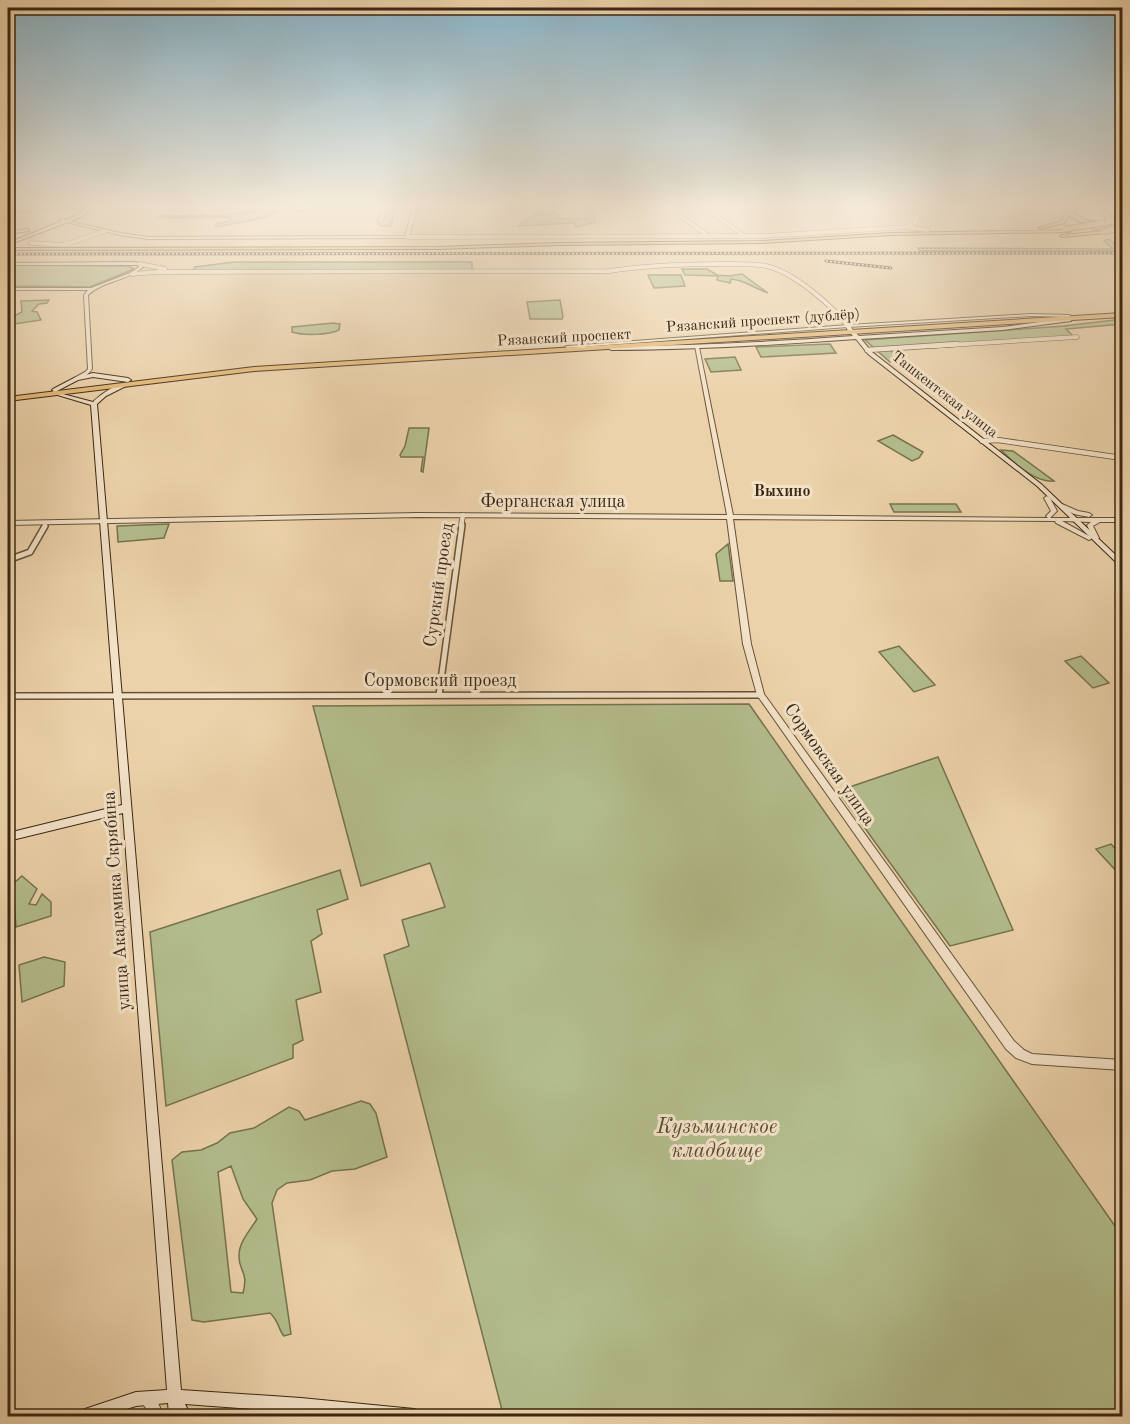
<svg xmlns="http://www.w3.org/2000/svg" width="1130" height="1424" viewBox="0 0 1130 1424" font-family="'Old Standard TT',serif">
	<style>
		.green { fill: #b3bd8c; stroke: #76724f; stroke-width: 1.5; fill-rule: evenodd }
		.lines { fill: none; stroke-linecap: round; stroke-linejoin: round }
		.minor-far2-casing { stroke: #665238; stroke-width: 5 }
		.minor-far1-casing { stroke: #665238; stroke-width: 6 }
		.minor-casing { stroke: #665238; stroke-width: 8 }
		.tertiary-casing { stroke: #665238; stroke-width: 2 }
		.secondary-casing { stroke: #3a2712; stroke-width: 2 }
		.primary-casing { stroke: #3a2712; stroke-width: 2 }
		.trunk-casing { stroke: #3a2712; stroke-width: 3 }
		.minor-far2 { stroke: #f3e2c8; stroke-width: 4 }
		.minor-far1 { stroke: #f3e2c8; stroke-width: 4.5 }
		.minor { stroke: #f3e2c8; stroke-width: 5 }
		.tertiary { fill: #f3e2c8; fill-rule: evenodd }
		.secondary { fill: #f3e2c8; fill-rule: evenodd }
		.primary { fill: #e6b975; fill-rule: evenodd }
		.trunk { fill: #e6b975; fill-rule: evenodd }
		.rail-casing { stroke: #3a2712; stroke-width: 3 }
		.rail { stroke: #f3e2c8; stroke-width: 1.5; stroke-dasharray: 2; stroke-linecap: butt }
		.primary-bridge-casing { stroke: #3a2712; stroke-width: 7; stroke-linecap: butt }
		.primary-bridge { stroke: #e6b975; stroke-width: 5 }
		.labels { text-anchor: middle; stroke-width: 6; stroke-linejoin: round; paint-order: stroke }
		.far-street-label { font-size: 15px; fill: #3a2712; stroke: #f3e2c8 }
		.far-neighbourhood-label { font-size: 16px; font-weight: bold; fill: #3a2712; stroke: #f3e2c8 }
		.street-label { font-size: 18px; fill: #3a2712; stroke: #f3e2c8 }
		.near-park-label { font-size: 21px; font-style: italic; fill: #584c30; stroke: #f3e2c8 }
	</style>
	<rect width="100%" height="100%" fill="#ecd2aa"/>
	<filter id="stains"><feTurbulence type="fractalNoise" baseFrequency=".00333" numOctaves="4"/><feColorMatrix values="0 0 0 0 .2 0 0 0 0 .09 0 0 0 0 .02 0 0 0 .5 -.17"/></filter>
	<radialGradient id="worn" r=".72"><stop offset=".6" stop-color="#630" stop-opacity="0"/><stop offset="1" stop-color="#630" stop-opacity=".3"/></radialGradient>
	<!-- green -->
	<path class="green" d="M8 204H90L80 210 62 208 8 214Z
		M274 204H306L273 213 268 217 216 227V224L230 221 231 217 158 218 161 216C198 215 239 219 274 204Z
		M335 204H396L391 226H381L377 221 381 206H334L294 212Z
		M540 204H594L595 222 576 227 574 223 518 226 541 210ZM577 205 586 206 587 219H561L558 215 550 213 559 210 560 206Z
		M1109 239 1122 251H920L918 248 1113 249 1104 241Z
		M234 262H472V270L192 271 195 267Z
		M14 265 129 266 134 269 90 287 10 286Z
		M682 269H707L717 275 729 276 742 274 768 293C755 289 745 280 731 279L730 283 717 280 718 276 685 275Z
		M648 275H681L685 286 654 288Z
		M49 300 47 303 39 304 32 311 37 312 41 320 8 325V319L22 312 21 301Z
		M560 300 563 317 562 319H530L527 302Z
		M1122 319V324L1066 329 1074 337 890 350 902 361 890 362 865 340 1064 326Z
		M333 323 340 324 339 330C328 335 304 336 292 332V327Z
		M830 344 836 353 761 357 756 347Z
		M735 357 741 370 711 372 705 359Z
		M409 428H429L423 472 421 471 423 457H401L400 455 405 446Z
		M893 435 923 452 919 458 912 461 878 441Z
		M1001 450 1013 451 1054 481C1035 483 1014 463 1001 450Z
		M890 504H956L961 512H894Z
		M169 524 164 538 118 542 117 526Z
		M728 544 733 581H720L716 554Z
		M899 646 935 685 914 692 879 652Z
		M1081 656 1109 683 1093 688 1065 661Z
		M749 704 1122 1236V1416H586L502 1410 384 955 409 946 402 920 445 907 430 863 361 886 313 706Z
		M938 757 1013 930 950 946 838 791Z
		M1111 844 1122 856V874L1120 875 1096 849Z
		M340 870 348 899 317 910 322 934 311 941 321 992 296 1000 303 1040 293 1045V1058L166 1106 150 932Z
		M22 876 37 889 29 904 36 905 42 894 51 902V916L16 927 14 903 8 896V888Z
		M44 957 65 962 64 986 22 1002 19 965Z
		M361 1101 370 1104 376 1113 387 1157 355 1169 332 1171 310 1180 287 1183 277 1190 272 1203 291 1334 284 1336C278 1330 280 1322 270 1313L204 1322 192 1320 172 1160 182 1152 201 1150 217 1143 230 1133 254 1128 289 1107 299 1111 305 1120ZM231 1166 243 1199 257 1219C251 1229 239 1242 239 1255 238 1271 249 1271 243 1293L231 1292 218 1172Z"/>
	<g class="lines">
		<defs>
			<path id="minor-far2" d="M669 204 682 217 707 235
				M700 204 743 235
				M906 227 928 230
				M407 237 765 236 906 227 914 223 917 217 912 204
				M31 243 64 245 105 231
				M140 264 165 269
				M132 274 157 272 610 271C648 265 682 264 720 264 735 264 752 263 766 266 794 272 834 307 850 329
				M8 275 10 264
				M933 346 1077 337"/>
			<path id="minor-far1" d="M867 350 957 344
				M982 441 998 440 1122 458
				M461 526 463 515"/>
			<path id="minor" d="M8 560 30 552 45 526
				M439 695 462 525
				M8 696 761 695"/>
			<path id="tertiary" d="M414 204H418L409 237 407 238 149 239 120 235 58 220 60 219 120 233 149 237 405 236Z
				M133 262 141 263 143 267C127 281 103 281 88 295L92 369C88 375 81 380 74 380V378L85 372 88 369 84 295 88 290H8V288H91L130 273 139 267 138 265H8V263Z
				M1031 314 1069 315 1071 316 1069 317 1031 316 848 327 567 348 565 347 567 346 848 325Z
				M695 346 699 347 733 515 1048 518 1046 516 1051 511 1044 498 1047 496 1050 498 1057 511 1050 518H1122V522H1100L1093 526 1099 538 1096 540 1093 538 1087 525 1091 522 1062 521 1091 537V539L1089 540 1056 523 1055 521 733 519 751 644 764 694 1014 1041 1024 1050 1032 1054 1122 1060V1070L1032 1064 1016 1058 1006 1049 757 695 743 644 727 519 417 517 8 525V521L417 513 727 515Z
				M1062 504 1078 511 1089 513 1092 515 1089 517 1074 514 1060 507 1059 506Z
				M145 1392C157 1396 160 1405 162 1416H150C147 1406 142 1406 139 1398L141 1394Z"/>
			<path id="secondary" d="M94 204H98L81 217 8 245V243L77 215Z
				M27 229H29V231L8 234V232Z
				M1069 318 1071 319V321L1003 330 861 339 872 352 1041 484 1122 561V566H1120L1037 486 868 354 856 339C774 345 693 350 611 350L608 348 611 346C692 346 773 342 853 336L847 329 850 327 859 336 1003 327Z
				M93 373 128 378 131 380 128 382 93 377 78 380 55 392 93 402C101 394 119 381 130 384L106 396 97 404 181 1390 301 1398 414 1409 419 1411 421 1416H348L185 1404 191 1416H169L168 1403 136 1406 104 1416H78L80 1411 85 1409 136 1392 167 1390 123 813 8 841V833L122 805 91 405 51 393 54 391 52 390 53 389 74 378Z"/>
			<path id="primary" d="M1066 210 1070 211 1065 223 1040 229 1038 228 1061 221Z
				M1122 221V223L1094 230 1092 229Z
				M1068 230 1070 231V232L891 235 762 243 559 245 438 249 8 250V248L438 247 559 243 762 241 891 233Z
				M1104 231H1106V233L1062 237 1060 236 1062 235Z
				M1122 313V317L254 371 8 401V397L254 367Z"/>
			<path id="trunk" d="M1079 204H1086L1074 209 1073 213 1085 220 1103 223V225L1081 222 1068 215 1069 207Z"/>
		</defs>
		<!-- minor-far2 casing -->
		<use href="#minor-far2" class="minor-far2-casing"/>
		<!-- minor-far1 casing -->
		<use href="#minor-far1" class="minor-far1-casing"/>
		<!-- minor casing -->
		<use href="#minor" class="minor-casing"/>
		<!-- tertiary casing -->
		<use href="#tertiary" class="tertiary-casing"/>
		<!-- secondary casing -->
		<use href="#secondary" class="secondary-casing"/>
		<!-- primary casing -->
		<use href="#primary" class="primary-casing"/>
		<!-- trunk casing -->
		<use href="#trunk" class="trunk-casing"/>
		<!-- minor-far2 -->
		<use href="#minor-far2" class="minor-far2"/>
		<!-- minor-far1 -->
		<use href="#minor-far1" class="minor-far1"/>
		<!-- minor -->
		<use href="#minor" class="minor"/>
		<!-- tertiary -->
		<use href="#tertiary" class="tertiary"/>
		<!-- secondary -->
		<use href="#secondary" class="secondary"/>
		<!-- primary -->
		<use href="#primary" class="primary"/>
		<!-- trunk -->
		<use href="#trunk" class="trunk"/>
		<defs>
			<path id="rail" d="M8 254 1122 253
				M826 261 891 268"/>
		</defs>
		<!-- rail casing -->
		<use href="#rail" class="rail-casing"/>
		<!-- rail -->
		<use href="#rail" class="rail"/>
		<defs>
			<path id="primary-bridge" d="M1100 209 1117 225 1114 229 1104 232
				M1065 229 1122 220"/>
		</defs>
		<!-- primary-bridge casing -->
		<use href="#primary-bridge" class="primary-bridge-casing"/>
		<!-- primary-bridge -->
		<use href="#primary-bridge" class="primary-bridge"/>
	</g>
	<!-- sky -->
	<linearGradient id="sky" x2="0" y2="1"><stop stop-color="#89b6cc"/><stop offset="0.51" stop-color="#f6ebd9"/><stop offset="1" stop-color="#f6ebd9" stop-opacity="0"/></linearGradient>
	<rect width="1130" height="403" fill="url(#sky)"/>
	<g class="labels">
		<!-- far-street labels -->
		<g class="far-street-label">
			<text transform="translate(763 320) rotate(-4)" y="5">Рязанский проспект (дублёр)</text>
			<text transform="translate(564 337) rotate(-3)" y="5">Рязанский проспект</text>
			<text transform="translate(945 394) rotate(38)" y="5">Ташкентская улица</text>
		</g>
		<!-- far-neighbourhood labels -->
		<g class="far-neighbourhood-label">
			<text x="782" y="496">Выхино</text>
		</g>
		<!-- street labels -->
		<g class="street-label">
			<text x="553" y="507">Ферганская улица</text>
			<text transform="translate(438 585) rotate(-82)" y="6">Сурский проезд</text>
			<text x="440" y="686">Сормовский проезд</text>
			<text transform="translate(830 764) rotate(55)" y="6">Сормовская улица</text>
			<text transform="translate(116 901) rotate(-94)" y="6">улица Академика Скрябина</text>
		</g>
		<!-- near-park labels -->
		<g class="near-park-label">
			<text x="717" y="1133">Кузьминское<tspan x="717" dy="24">кладбище</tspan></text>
		</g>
	</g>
	<!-- margin -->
	<rect width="1130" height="1424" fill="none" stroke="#ecd2aa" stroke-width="30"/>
	<rect x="9" y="9" width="1112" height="1406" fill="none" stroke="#3a2712" stroke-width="3"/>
	<rect x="15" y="15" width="1100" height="1394" fill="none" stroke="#3a2712" stroke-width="1.5"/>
	<rect width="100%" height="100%" filter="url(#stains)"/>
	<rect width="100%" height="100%" fill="url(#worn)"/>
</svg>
